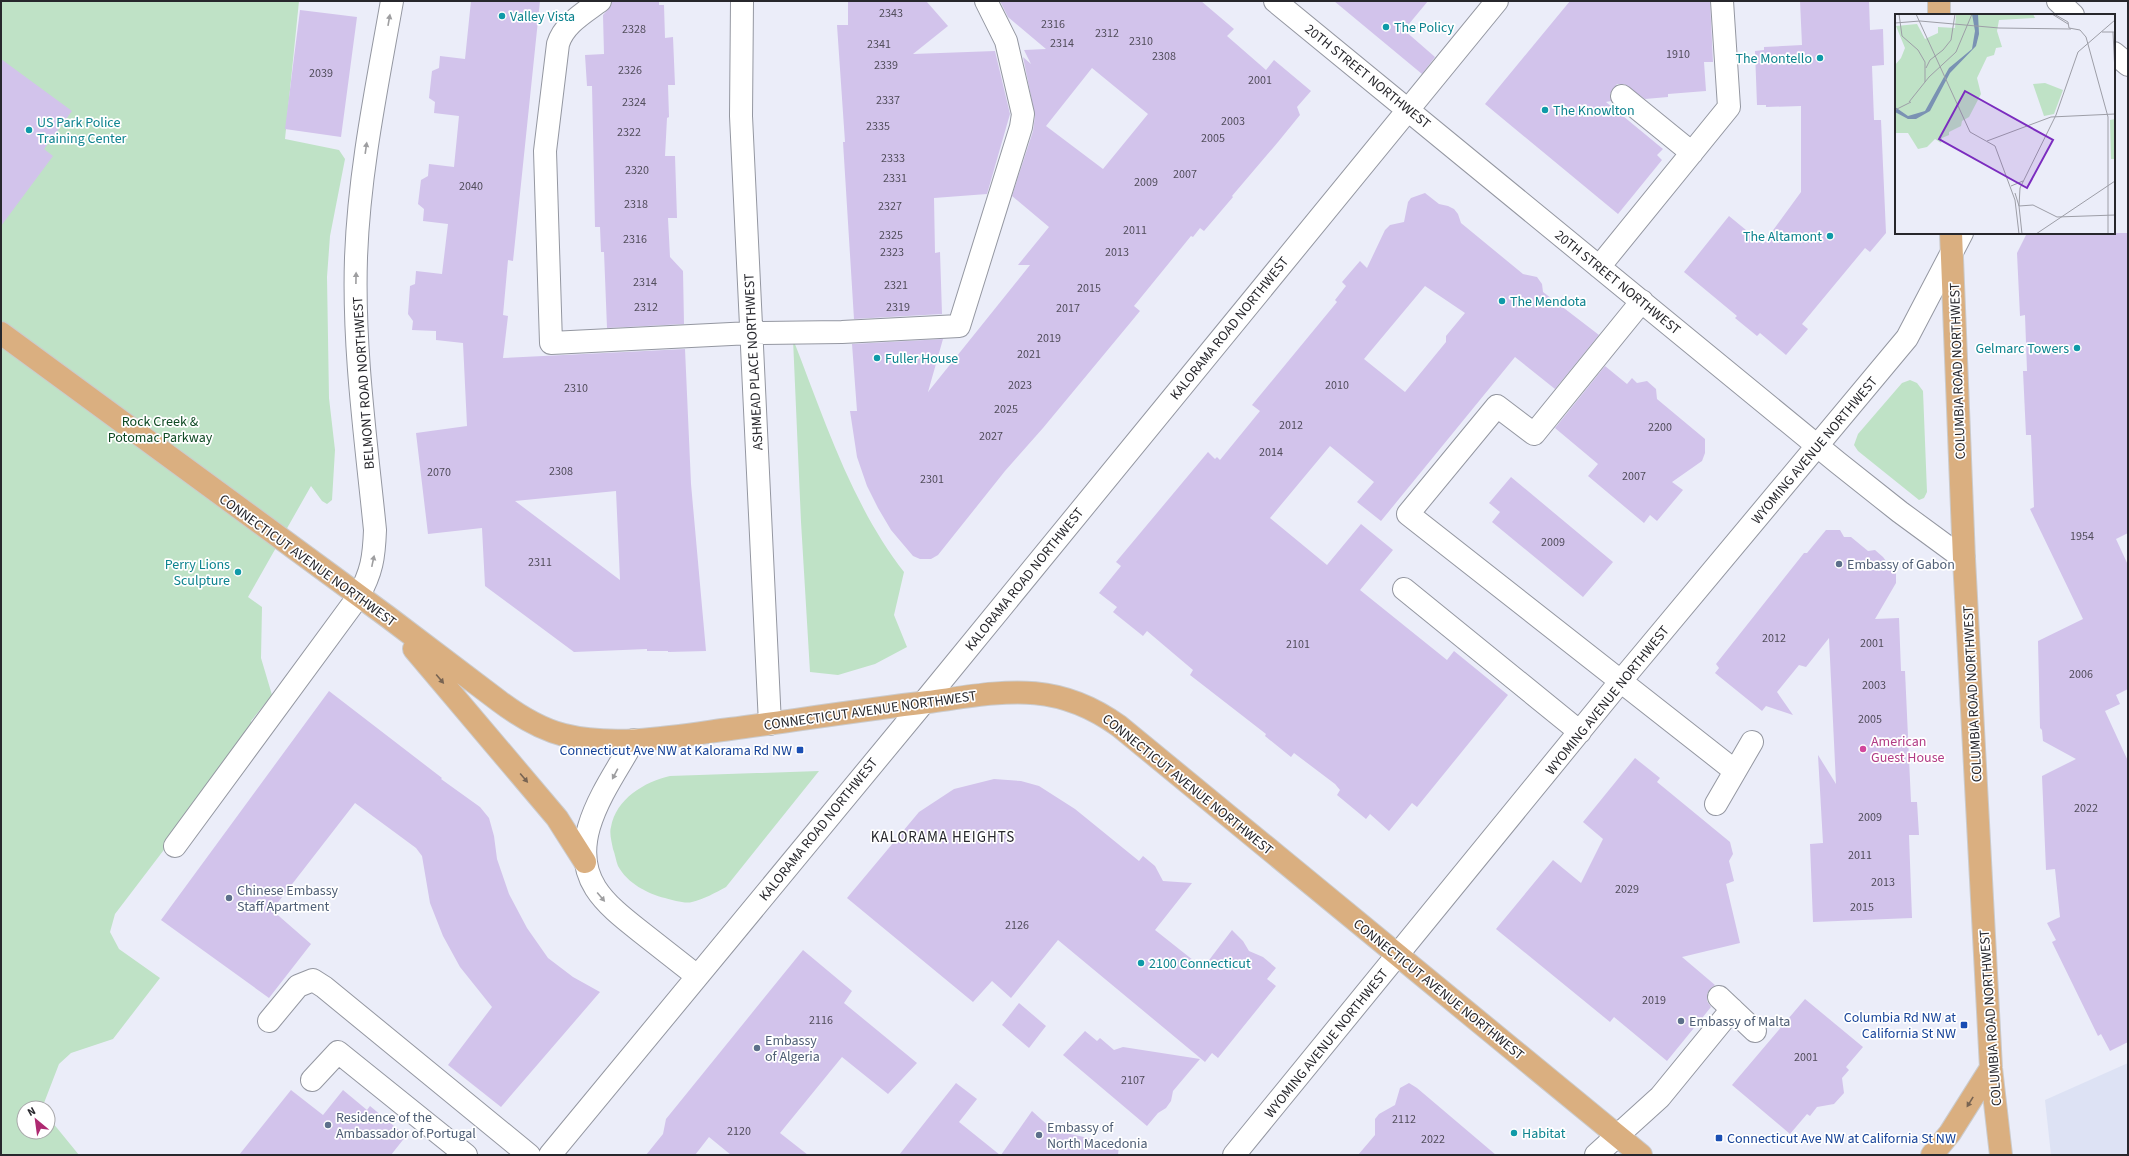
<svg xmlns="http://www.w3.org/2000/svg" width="2129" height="1156" viewBox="0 0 2129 1156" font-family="'Source Sans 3',sans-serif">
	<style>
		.built { fill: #dde2f4 }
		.green { fill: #bfe2c6 }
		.building { fill: #d2c3eb; fill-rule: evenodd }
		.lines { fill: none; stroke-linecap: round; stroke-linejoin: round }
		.minor-casing { stroke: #9497a1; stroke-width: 24 }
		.major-casing { stroke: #cbcbcc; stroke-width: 24 }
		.minor { stroke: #fff; stroke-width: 22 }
		.major { stroke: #daaf80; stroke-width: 22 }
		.oneway { fill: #9e9ea0 }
		.oneway2 { fill: #786452 }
		.culture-dot { fill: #0f9aa8; stroke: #fff; stroke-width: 1.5 }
		.service-dot { fill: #5c6f8a; stroke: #fff; stroke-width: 1.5 }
		.hotel-dot { fill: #d1479c; stroke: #fff; stroke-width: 1.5 }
		.transit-dot { fill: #1a4fb4; stroke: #fff; stroke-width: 1.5 }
		.labels { text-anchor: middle; stroke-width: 3.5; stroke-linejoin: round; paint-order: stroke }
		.number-label { font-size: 12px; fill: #524e5c }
		.culture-label { font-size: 14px; fill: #0d838f; stroke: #fff; text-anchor: start }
		.street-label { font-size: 14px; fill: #27272c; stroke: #fff }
		.park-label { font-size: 14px; fill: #0f4a24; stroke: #fff }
		.service-label { font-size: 14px; fill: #4e5e75; stroke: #fff; text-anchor: start }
		.hotel-label { font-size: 14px; fill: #b23c85; stroke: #fff; text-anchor: start }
		.transit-label { font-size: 14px; fill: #164399; stroke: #fff; text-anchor: end }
		.neighbourhood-label { font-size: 15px; letter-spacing: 1px; fill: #27272c; stroke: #fff }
		.inset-road { fill: none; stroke: #9d9ea7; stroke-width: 1 }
		.view { fill: #7b2cbf; fill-opacity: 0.15; stroke: #7b2cbf; stroke-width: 2 }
		.inset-edge { fill: none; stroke: #27272c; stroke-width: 2 }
	</style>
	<rect width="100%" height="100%" fill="#ebedf9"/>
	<!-- built -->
	<path class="built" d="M2128 1063V1155H2051L2045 1100Z"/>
	<!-- green -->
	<path class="green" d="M1 1H299L285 139 339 150 345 159 330 236 327 277 329 398 335 450 332 500 327 504 322 501 311 486 248 597 262 607 261 658 272 695 251 721 253 733 115 914 110 932 119 949 160 978 113 1039 71 1053 59 1064 44 1103 45 1108H24V1132H48V1117L79 1155H1Z
		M793 339C824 418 851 504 904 572L894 615 907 647 875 664 838 675 810 672 801 522Z
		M1910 380 1917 383 1923 391 1927 492 1924 498 1919 500 1858 451 1854 445 1858 434 1902 383Z
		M819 771 726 887C715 893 704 899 692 902 685 904 673 900 665 898 648 894 627 883 618 866 616 861 615 854 613 849 612 843 609 833 611 827 616 799 644 782 670 776Z"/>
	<!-- building -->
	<path class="building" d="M471 1H540L513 261 508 260 503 315 508 316 503 358 685 349 691 484 706 651 668 652V651H647V649L574 652 485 586 482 528 428 534 416 433 467 426 463 343 436 340V331L412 330 413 321 408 314 410 286 415 284 416 271 442 274 448 224 423 221 424 209 418 204 421 180 428 176 429 164 454 167 459 116 434 113 435 102 429 98 432 71 439 68 440 56 465 59ZM616 491 620 580 515 501Z
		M612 1H659V5H664L665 38 673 37 675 85H668L669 117 667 118 665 156H675L677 218H668L670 257 683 271 684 324 607 328 604 252H601L600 227H595L592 86H587L585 55 604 54 603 15 611 6Z
		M848 1 927 2 948 26 913 54 995 51 1010 114 987 194 934 198 935 253 940 252 942 314 854 319 843 142H845L837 25H848Z
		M1000 1H1201L1234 29 1227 36 1266 70 1274 60 1311 91 1297 107 1300 115 1278 142 1232 196 1233 197 1204 231 1200 228 1193 237 1191 236 1134 306 1140 311 1043 428 1005 471 938 555 931 559H920L913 556 891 530 878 508 867 486 857 457 850 411H857L852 344 943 339 928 392 1030 265H1018L1049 227 1012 196 1033 131 1035 116 1023 57 1031 64 1024 50 1046 49 1008 17ZM1092 68 1148 114 1103 169 1046 126Z
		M1334 1H1428L1404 30 1435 57 1422 74Z
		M1570 1H1710L1713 62H1704L1706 91 1668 94V97L1645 99 1624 84H1617L1610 94 1611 101 1606 102 1663 149 1657 155 1662 160 1618 214 1485 104Z
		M1800 1H1869L1870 30 1883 29 1884 65 1872 66 1874 120H1881L1886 233 1870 252 1865 248 1802 324 1808 329 1786 355 1760 333 1757 336 1735 318 1737 316 1684 272 1729 216 1763 244 1801 192V106L1766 107V105H1757L1755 51 1764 50V47L1802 45Z
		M300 10 357 17 341 137 285 129Z
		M1 59 72 111 44 149 53 156 1 226Z
		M1425 193 1439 204 1448 206 1454 209 1458 214 1461 223 1523 274 1537 277 1542 284 1543 292 1599 335 1555 389 1515 357 1381 521 1357 502 1374 482 1330 446 1270 518 1327 565 1361 524 1393 550 1360 590 1447 660 1454 651 1508 695 1417 807 1412 803 1389 831 1370 814 1366 819 1337 795 1340 790 1335 784 1294 753 1291 757 1265 736 1266 734 1190 675 1193 670 1147 631 1143 636 1113 612 1117 607 1099 593 1121 566 1116 562 1208 452 1215 459 1217 457 1220 460 1260 411 1252 405 1337 302 1335 300 1346 286 1342 282 1360 261 1367 268 1385 230 1390 225 1404 222 1408 202 1411 198ZM1425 286 1465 313 1446 336V342L1405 392 1364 359Z
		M2027 233H2128V533L2116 539 2128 565V689L2116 695 2120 704 2105 711 2128 761V1042L2110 1051 2101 1034 2098 1036 2052 942 2056 940 2047 923 2060 917 2055 869 2046 870 2042 776 2076 759 2043 741 2042 730 2040 728 2038 641 2083 619 2030 509 2034 507 2031 435H2026L2023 371H2027L2025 315 2020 316 2017 253Z
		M1605 366 1627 384 1632 378 1637 383 1647 381 1656 389 1657 399 1705 439V453L1702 461 1672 482 1683 490 1657 521 1650 515 1644 523 1588 476 1598 464 1555 428Z
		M1511 477 1613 562 1583 597 1492 522 1500 512 1489 503Z
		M1826 530H1840L1844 537H1851L1868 551 1875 550 1883 557 1896 574V583L1875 619 1899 618 1901 671H1905L1911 802H1917L1919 835H1909L1912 918 1813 922 1810 844 1823 843 1818 755 1836 784 1829 638 1806 667 1799 665 1777 692 1793 715 1766 706 1762 711 1715 673 1719 668 1716 664 1804 553H1807Z
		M329 691 442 778 441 779 480 807 489 818 494 836 497 859 509 894 527 928 548 958 573 977 600 992 501 1107 448 1065 492 1007 460 967 443 936 430 903 422 856 416 848 355 803 272 910 311 944 269 998 161 920Z
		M1635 758 1660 778 1657 782 1730 842 1733 854 1729 861 1734 881 1726 884 1740 943 1682 957 1715 985 1710 989 1707 994V1001L1711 1007 1667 1061 1614 1017 1610 1022 1496 929 1553 860 1581 883 1603 839 1583 822Z
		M994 779 1021 781 1039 786 1075 809 1139 861 1143 856 1155 866 1163 881 1192 883 1155 930 1203 968 1232 930 1243 941 1249 951 1263 957 1276 968 1267 979 1276 986 1218 1058 1212 1053 1205 1062 1058 940 1011 998 992 981 973 1002 847 898 919 812 954 789Z
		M803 950 852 991 844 1003 917 1063 888 1094 842 1057 780 1133 808 1155H731L709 1137 695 1155H646L663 1134 666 1119Z
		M1805 999 1863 1047 1846 1067 1849 1070 1842 1078 1844 1093 1834 1104 1817 1107 1810 1116 1807 1114 1790 1134 1732 1085Z
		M1019 1003 1046 1026 1029 1048 1002 1025Z
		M1085 1031 1097 1041 1100 1038 1114 1050 1123 1047 1200 1059 1173 1091 1171 1101 1166 1108 1158 1113 1147 1126 1063 1055Z
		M956 1083 977 1099 959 1122 1000 1155H899Z
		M1409 1083 1417 1088 1496 1155H1358L1375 1135V1119L1379 1114 1395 1105 1400 1088Z
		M291 1090 323 1115 343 1090 367 1110 370 1106 406 1136 391 1155H239Z
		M1032 1111 1053 1130 1119 1145 1118 1155H1001Z"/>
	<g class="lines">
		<defs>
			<path id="minor" d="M600 1C584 13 564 24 558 44L545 151 551 343 751 333 842 332 959 326 1021 127 1023 114 1006 41 986 1
				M742 1 741 116 770 724
				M1275 1 1837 462 1900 512 1964 559
				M2058 1 2073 15
				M2114 53 2128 65
				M1622 96 1692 153
				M1599 267 1729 107 1722 1
				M1642 301 1534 434 1497 406 1408 514 1735 771
				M1404 589 1580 732
				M634 740C619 767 598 796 589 827 574 879 604 903 641 932 660 947 678 961 697 976
				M1716 804 1752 742
				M175 846 358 597C372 572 374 557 375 530 366 440 353 349 356 258 359 172 377 86 392 1
				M1719 997 1755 1031
				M269 1021 298 986 313 980 324 987 529 1155
				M312 1080 338 1052 466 1155
				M550 1155 924 702 1497 1
				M1234 1155 1620 682 1907 338 1962 233
				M1596 1155 1660 1097 1732 1009"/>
			<path id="major" d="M1939 1V15
				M1951 233 1964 559 1991 1068 2001 1155
				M1 333 388 617 499 701C519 716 540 729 564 735 616 748 679 736 730 729 796 720 862 710 928 702 1002 692 1054 679 1119 726L1641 1155
				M414 649 557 818 585 862
				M1932 1155 1950 1133 1991 1068"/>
		</defs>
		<!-- minor casing -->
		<use href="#minor" class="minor-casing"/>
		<!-- major casing -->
		<use href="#major" class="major-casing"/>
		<!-- minor -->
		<use href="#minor" class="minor"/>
		<!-- major -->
		<use href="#major" class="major"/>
	</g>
	<!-- one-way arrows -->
	<defs><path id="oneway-solid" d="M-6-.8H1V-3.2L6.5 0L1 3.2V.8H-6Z"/></defs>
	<g class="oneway">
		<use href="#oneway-solid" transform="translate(389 20) rotate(-80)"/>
		<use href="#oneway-solid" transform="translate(366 148) rotate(-82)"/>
		<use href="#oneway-solid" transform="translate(356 278) rotate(-89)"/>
		<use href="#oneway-solid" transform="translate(373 561) rotate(-78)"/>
		<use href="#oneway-solid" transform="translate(615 774) rotate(118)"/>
		<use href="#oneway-solid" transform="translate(601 897) rotate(50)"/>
	</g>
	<g class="oneway2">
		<use href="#oneway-solid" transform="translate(440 679) rotate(50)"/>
		<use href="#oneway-solid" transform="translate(524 778) rotate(50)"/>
		<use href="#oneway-solid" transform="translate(1970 1102) rotate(122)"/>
	</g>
	<!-- markers -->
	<g class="culture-dot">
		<circle cx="502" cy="16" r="4"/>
		<circle cx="1386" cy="27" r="4"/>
		<circle cx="1820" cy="58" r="4"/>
		<circle cx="1545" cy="110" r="4"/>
		<circle cx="29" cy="130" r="4"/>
		<circle cx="1830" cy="236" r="4"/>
		<circle cx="1502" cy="301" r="4"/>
		<circle cx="2077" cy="348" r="4"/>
		<circle cx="877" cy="358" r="4"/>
		<circle cx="238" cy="572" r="4"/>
		<circle cx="1141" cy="963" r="4"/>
		<circle cx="1514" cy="1133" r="4"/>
	</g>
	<g class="service-dot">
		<circle cx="1839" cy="564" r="4"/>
		<circle cx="229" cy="898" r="4"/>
		<circle cx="1681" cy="1021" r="4"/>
		<circle cx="757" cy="1048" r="4"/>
		<circle cx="328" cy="1125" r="4"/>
		<circle cx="1039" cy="1135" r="4"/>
	</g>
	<circle class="hotel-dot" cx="1863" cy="749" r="4"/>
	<g class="transit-dot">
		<rect x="796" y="746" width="8" height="8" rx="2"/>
		<rect x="1960" y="1021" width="8" height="8" rx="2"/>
		<rect x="1715" y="1134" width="8" height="8" rx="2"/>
	</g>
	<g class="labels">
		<!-- number labels -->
		<g class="number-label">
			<text x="891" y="17">2343</text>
			<text x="1053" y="28">2316</text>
			<text x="634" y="33">2328</text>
			<text x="1107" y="37">2312</text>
			<text x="1141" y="45">2310</text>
			<text x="1062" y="47">2314</text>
			<text x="879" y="48">2341</text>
			<text x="1678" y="58">1910</text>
			<text x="1164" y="60">2308</text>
			<text x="886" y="69">2339</text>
			<text x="630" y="74">2326</text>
			<text x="321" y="77">2039</text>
			<text x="1260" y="84">2001</text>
			<text x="888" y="104">2337</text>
			<text x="634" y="106">2324</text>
			<text x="1233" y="125">2003</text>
			<text x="878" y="130">2335</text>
			<text x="629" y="136">2322</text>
			<text x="1213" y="142">2005</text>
			<text x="893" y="162">2333</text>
			<text x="637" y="174">2320</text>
			<text x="1185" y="178">2007</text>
			<text x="895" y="182">2331</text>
			<text x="1146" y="186">2009</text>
			<text x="471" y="190">2040</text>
			<text x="636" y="208">2318</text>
			<text x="890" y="210">2327</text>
			<text x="1135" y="234">2011</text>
			<text x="891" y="239">2325</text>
			<text x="635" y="243">2316</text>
			<text x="892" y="256">2323</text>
			<text x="1117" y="256">2013</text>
			<text x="645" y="286">2314</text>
			<text x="896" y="289">2321</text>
			<text x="1089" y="292">2015</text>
			<text x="646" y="311">2312</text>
			<text x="898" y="311">2319</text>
			<text x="1068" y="312">2017</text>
			<text x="1049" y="342">2019</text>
			<text x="1029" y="358">2021</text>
			<text x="1020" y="389">2023</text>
			<text x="1337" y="389">2010</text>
			<text x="576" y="392">2310</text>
			<text x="1006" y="413">2025</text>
			<text x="1291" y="429">2012</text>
			<text x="1660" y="431">2200</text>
			<text x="991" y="440">2027</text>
			<text x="1271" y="456">2014</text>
			<text x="561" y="475">2308</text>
			<text x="439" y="476">2070</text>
			<text x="1634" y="480">2007</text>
			<text x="932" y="483">2301</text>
			<text x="2082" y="540">1954</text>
			<text x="1553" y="546">2009</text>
			<text x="540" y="566">2311</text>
			<text x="1774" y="642">2012</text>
			<text x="1872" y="647">2001</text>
			<text x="1298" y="648">2101</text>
			<text x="2081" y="678">2006</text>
			<text x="1874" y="689">2003</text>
			<text x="1870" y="723">2005</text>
			<text x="2086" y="812">2022</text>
			<text x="1870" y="821">2009</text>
			<text x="1860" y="859">2011</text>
			<text x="1883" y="886">2013</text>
			<text x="1627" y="893">2029</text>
			<text x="1862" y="911">2015</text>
			<text x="1017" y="929">2126</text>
			<text x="1654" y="1004">2019</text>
			<text x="821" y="1024">2116</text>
			<text x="1806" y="1061">2001</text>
			<text x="1133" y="1084">2107</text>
			<text x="1404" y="1123">2112</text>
			<text x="739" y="1135">2120</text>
			<text x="1433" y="1143">2022</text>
		</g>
		<!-- culture labels -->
		<g class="culture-label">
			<text x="510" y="21">Valley Vista</text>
			<text x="1394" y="32">The Policy</text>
			<text x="1812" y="63" text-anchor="end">The Montello</text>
			<text x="1553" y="115">The Knowlton</text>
			<text x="37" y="127">US Park Police<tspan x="37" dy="16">Training Center</tspan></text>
			<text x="1822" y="241" text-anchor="end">The Altamont</text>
			<text x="1510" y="306">The Mendota</text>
			<text x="2069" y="353" text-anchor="end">Gelmarc Towers</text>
			<text x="885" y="363">Fuller House</text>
			<text x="230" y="569" text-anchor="end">Perry Lions<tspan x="230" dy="16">Sculpture</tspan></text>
			<text x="1149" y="968">2100 Connecticut</text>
			<text x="1522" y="1138">Habitat</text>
		</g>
		<!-- street labels -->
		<g class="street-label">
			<text transform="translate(1368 76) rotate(39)" y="5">20TH STREET NORTHWEST</text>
			<text transform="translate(1618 282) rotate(39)" y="5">20TH STREET NORTHWEST</text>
			<text transform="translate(1229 328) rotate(-51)" y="5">KALORAMA ROAD NORTHWEST</text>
			<text transform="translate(753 362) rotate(-93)" y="5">ASHMEAD PLACE NORTHWEST</text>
			<text transform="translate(1957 371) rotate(-92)" y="5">COLUMBIA ROAD NORTHWEST</text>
			<text transform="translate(363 383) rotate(-94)" y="5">BELMONT ROAD NORTHWEST</text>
			<text transform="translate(1814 450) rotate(-50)" y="5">WYOMING AVENUE NORTHWEST</text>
			<text transform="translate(308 560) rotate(36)" y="5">CONNECTICUT AVENUE NORTHWEST</text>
			<text transform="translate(1024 579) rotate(-51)" y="5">KALORAMA ROAD NORTHWEST</text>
			<text transform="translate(1972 694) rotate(-93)" y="5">COLUMBIA ROAD NORTHWEST</text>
			<text transform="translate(1607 700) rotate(-51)" y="5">WYOMING AVENUE NORTHWEST</text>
			<text transform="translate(870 710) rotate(-8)" y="5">CONNECTICUT AVENUE NORTHWEST</text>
			<text transform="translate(1188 784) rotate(39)" y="5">CONNECTICUT AVENUE NORTHWEST</text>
			<text transform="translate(818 829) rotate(-51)" y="5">KALORAMA ROAD NORTHWEST</text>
			<text transform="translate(1439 989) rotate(39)" y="5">CONNECTICUT AVENUE NORTHWEST</text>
			<text transform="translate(1990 1018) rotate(-94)" y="5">COLUMBIA ROAD NORTHWEST</text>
			<text transform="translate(1326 1043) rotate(-51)" y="5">WYOMING AVENUE NORTHWEST</text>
		</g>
		<!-- park labels -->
		<g class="park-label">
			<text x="160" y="426">Rock Creek &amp;<tspan x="160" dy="16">Potomac Parkway</tspan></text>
		</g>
		<!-- service labels -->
		<g class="service-label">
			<text x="1847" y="569">Embassy of Gabon</text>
			<text x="237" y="895">Chinese Embassy<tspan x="237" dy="16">Staff Apartment</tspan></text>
			<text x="1689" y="1026">Embassy of Malta</text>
			<text x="765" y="1045">Embassy<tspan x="765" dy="16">of Algeria</tspan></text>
			<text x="336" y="1122">Residence of the<tspan x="336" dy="16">Ambassador of Portugal</tspan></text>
			<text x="1047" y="1132">Embassy of<tspan x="1047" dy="16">North Macedonia</tspan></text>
		</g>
		<!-- hotel labels -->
		<g class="hotel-label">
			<text x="1871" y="746">American<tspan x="1871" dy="16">Guest House</tspan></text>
		</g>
		<!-- transit labels -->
		<g class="transit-label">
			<text x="792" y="755">Connecticut Ave NW at Kalorama Rd NW</text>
			<text x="1956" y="1022">Columbia Rd NW at<tspan x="1956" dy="16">California St NW</tspan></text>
			<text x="1727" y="1143" text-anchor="start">Connecticut Ave NW at California St NW</text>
		</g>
		<!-- neighbourhood labels -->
		<g class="neighbourhood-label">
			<text x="943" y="842">KALORAMA HEIGHTS</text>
		</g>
	</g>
	<!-- overview -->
	<g transform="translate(1895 14)">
		<rect width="220" height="220" fill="#ebedf9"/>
		<path d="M61 0H138L140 4 104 6 102 17 107 33 101 34 99 41 92 43 82 64 86 80 74 103 67 107 66 112 54 118V121L47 124 46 129 40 125 32 133 23 135 13 119H0V51L6 44 10 34 1 12 22 10 30 25 43 19V13L60 14ZM150 69 168 76 159 100 149 102 138 70ZM220 105V145H216L215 106Z" fill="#bfe2c6"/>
		<path d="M77 0H83L84 20 81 32 55 59 35 97 21 105H13L0 98V93L13 102 30 97 54 54 77 35 80 17Z" fill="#7a92b3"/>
		<path class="inset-road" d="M4 0 7 22 23 36 30 48V68M21 0 75 118 100 132 120 186 124 220M157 0 173 10M159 0 173 8 174 14M0 9 25 7 104 14 176 15M174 14 185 16 191 23 213 103V220M207 18H220M218 18 220 59M31 54 35 46 48 36 56 26 60 0M14 88 34 63 61 38 77 0M0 96 16 88M92 127 156 103 220 100M116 172 128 167M120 179 124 192 127 220M124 192 138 191 162 203 220 201M124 192 125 174 161 101 183 38 220 6M141 220 220 167"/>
		<path class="view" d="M70 77 158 126 132 174 44 125Z"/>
		<rect width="220" height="220" class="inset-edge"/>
	</g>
	<!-- border -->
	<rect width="2129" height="1156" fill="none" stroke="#27272c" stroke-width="4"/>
	<!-- north arrow -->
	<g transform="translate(36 1120) rotate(331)"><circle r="19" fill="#ffffff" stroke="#a9a9ab"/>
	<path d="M0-3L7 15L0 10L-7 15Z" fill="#ae2971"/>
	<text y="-6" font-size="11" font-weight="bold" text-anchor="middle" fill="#27272c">N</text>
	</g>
</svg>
